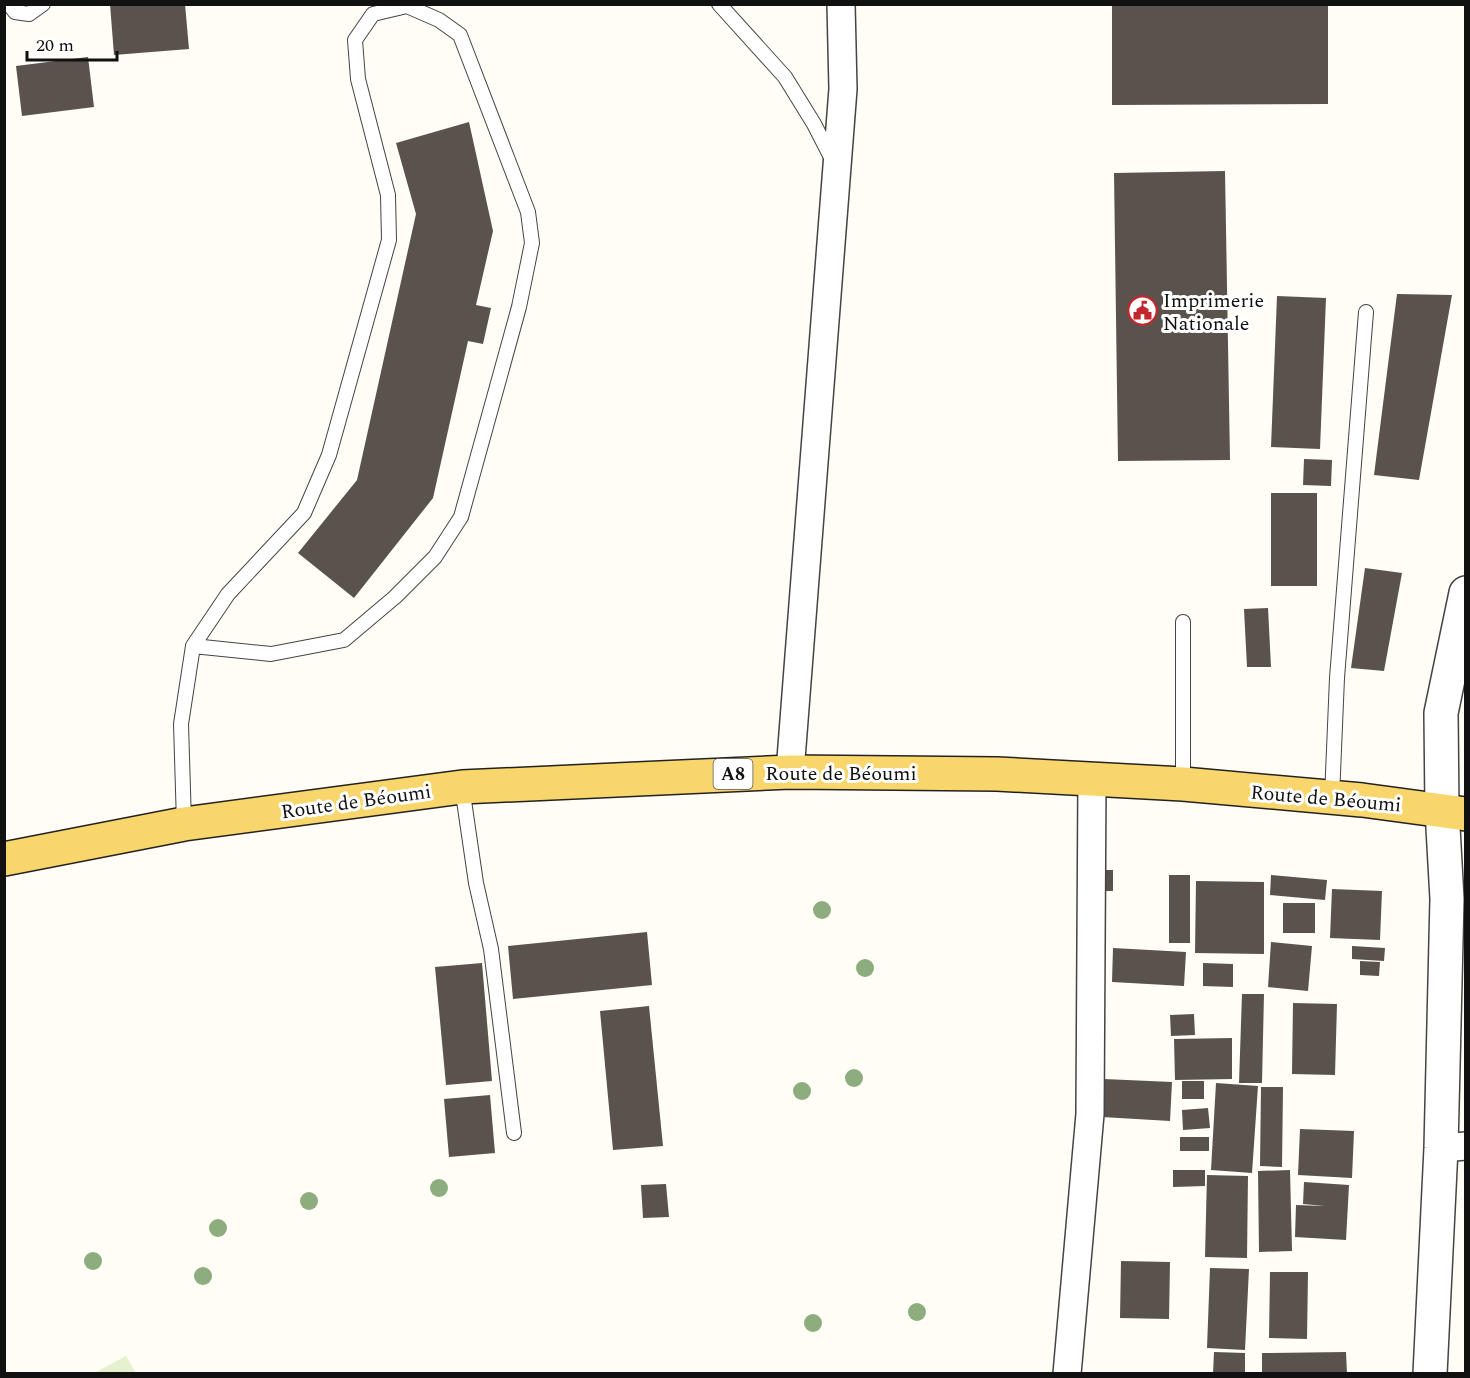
<svg xmlns="http://www.w3.org/2000/svg" width="1470" height="1378" viewBox="0 0 1470 1378" font-family="Spectral,serif">
	<style>
		.pitch { fill: #e6f2cf }
		.building { fill: #5a524d }
		.lines { fill: none; stroke-linecap: round; stroke-linejoin: round }
		.service-casing { stroke: #444; stroke-width: 16 }
		.minor-casing { stroke: #444; stroke-width: 30 }
		.tertiary-casing { stroke: #444; stroke-width: 36 }
		.primary-casing { stroke: #222; stroke-width: 36 }
		.service { stroke: #fff; stroke-width: 14 }
		.minor { stroke: #fff; stroke-width: 27 }
		.tertiary { stroke: #fff; stroke-width: 33 }
		.primary { stroke: #f9d66b; stroke-width: 33 }
		.tree { fill: #8dad7f }
		.labels { text-anchor: middle; stroke-width: 6; stroke-linejoin: round; paint-order: stroke }
		.shield { fill: #fff; stroke: #585858; stroke-width: 1.5 }
		.shield-label { font-size: 18px; font-weight: bold; fill: #111 }
		.poi-label { font-size: 20px; fill: #111; stroke: #fff; text-anchor: start }
		.street-label { font-size: 20px; fill: #111; stroke: #fff }
	</style>
	<rect width="100%" height="100%" fill="#fffdf5"/>
	<!-- pitch -->
	<path class="pitch" d="M126 1356 136 1373H94Z"/>
	<!-- building -->
	<path class="building" d="M110 4H185L189 49 114 55Z
		M1112 4H1328V104L1112 105Z
		M88 57 94 107 22 116 16 66Z
		M469 122 493 231 476 305 491 308 483 344 468 341 433 498 354 598 298 553 357 480 416 214 396 143Z
		M1225 171 1230 460 1118 461 1114 173Z
		M1397 294 1452 295 1419 480 1374 475Z
		M1277 296 1326 298 1320 449 1271 447Z
		M1304 459 1332 460 1331 486 1303 485Z
		M1271 493H1317V586H1271Z
		M1365 568 1402 573 1384 671 1351 668Z
		M1268 608 1271 667H1247L1244 609Z
		M1099 870H1113V891H1099Z
		M1169 875H1190V943H1169Z
		M1271 875 1327 880 1325 900 1270 895Z
		M1196 881 1264 882V954L1195 953Z
		M1332 889 1382 891 1380 940 1330 938Z
		M1283 903H1315V933H1283Z
		M647 932 652 985 513 999 508 946Z
		M1271 942 1312 946 1308 991 1268 987Z
		M1352 946 1385 948 1384 961 1352 959Z
		M1113 948 1186 952 1184 986 1112 982Z
		M1360 961 1380 962 1379 976 1360 975Z
		M482 963 492 1081 446 1085 435 967Z
		M1203 963 1233 964V987L1203 986Z
		M1242 994H1264L1262 1083H1239Z
		M1293 1003 1337 1004 1335 1075 1292 1074Z
		M649 1006 663 1146 613 1150 600 1011Z
		M1194 1014 1195 1035 1171 1036 1170 1015Z
		M1232 1038V1079L1175 1080 1174 1039Z
		M1104 1079 1172 1082 1170 1121 1102 1117Z
		M1182 1081H1204V1099H1182Z
		M1216 1083 1258 1086 1252 1173 1211 1170Z
		M1261 1087H1283L1282 1167 1260 1166Z
		M490 1095 495 1153 449 1157 444 1099Z
		M1208 1108 1210 1128 1183 1130 1182 1110Z
		M1300 1129 1354 1131 1352 1178 1298 1175Z
		M1180 1137H1209V1151H1180Z
		M1173 1170H1205V1186L1173 1187Z
		M1290 1170 1292 1251 1259 1252 1258 1171Z
		M1207 1175 1248 1176 1247 1258 1205 1257Z
		M1304 1182 1349 1185 1346 1240 1295 1237 1296 1205 1325 1206 1303 1204Z
		M666 1184 669 1217 643 1218 641 1185Z
		M1121 1261 1170 1262 1169 1319 1120 1318Z
		M1210 1268 1249 1269 1245 1350 1207 1348Z
		M1270 1272H1308L1307 1339 1269 1338Z
		M1214 1352 1245 1353V1374H1213Z
		M1346 1352 1347 1374H1262V1353Z"/>
	<g class="lines">
		<defs>
			<path id="service" d="M9 4 15 12 29 14 43 4
				M719 4 785 77 814 124 833 161
				M1183 622V784
				M462 787 476 883 491 949 514 1133
				M1332 797 1337 678 1366 312
				M184 823 181 724 193 646 228 594 304 513 329 455 389 240 388 195 358 79 355 40 373 14 407 6 439 20 460 35 528 212 532 243 519 307 461 517 435 557 395 597 344 640 271 654 193 646"/>
			<path id="minor" d="M790 772 843 89 841 4
				M1441 1148 1466 1146
				M1067 1374 1090 1114 1092 779"/>
			<path id="tertiary" d="M1430 1374 1441 1148 1447 899 1442 810 1441 713 1466 593"/>
			<path id="primary" d="M4 859 184 824 462 787 790 772 997 774 1183 784 1362 800 1466 814"/>
		</defs>
		<!-- service casing -->
		<use href="#service" class="service-casing"/>
		<!-- minor casing -->
		<use href="#minor" class="minor-casing"/>
		<!-- tertiary casing -->
		<use href="#tertiary" class="tertiary-casing"/>
		<!-- primary casing -->
		<use href="#primary" class="primary-casing"/>
		<!-- service -->
		<use href="#service" class="service"/>
		<!-- minor -->
		<use href="#minor" class="minor"/>
		<!-- tertiary -->
		<use href="#tertiary" class="tertiary"/>
		<!-- primary -->
		<use href="#primary" class="primary"/>
	</g>
	<!-- trees -->
	<g class="tree">
		<circle cx="822" cy="910" r="9"/>
		<circle cx="865" cy="968" r="9"/>
		<circle cx="854" cy="1078" r="9"/>
		<circle cx="802" cy="1091" r="9"/>
		<circle cx="439" cy="1188" r="9"/>
		<circle cx="309" cy="1201" r="9"/>
		<circle cx="218" cy="1228" r="9"/>
		<circle cx="93" cy="1261" r="9"/>
		<circle cx="203" cy="1276" r="9"/>
		<circle cx="917" cy="1312" r="9"/>
		<circle cx="813" cy="1323" r="9"/>
	</g>
	<!-- icons -->
	<defs>
		<symbol id="civic-ring" viewBox="-11 -11 22 22"><circle r="9.5" fill="#fff" stroke="#c4262e" stroke-width="1.5"/><path d="M-.6-6.5H3V-4.5H.6V-3L4-1V1h2V6H-6V1h2V-1L-.6-3ZM-1.2 2.5V6h2.4V2.5Z" fill="#c4262e"/></symbol>
	</defs>
	<g fill-rule="evenodd">
		<use href="#civic-ring" x="1126" y="294" width="33" height="33"/>
	</g>
	<g class="labels">
		<!-- shield labels -->
		<rect class="shield" x="713.5" y="759" width="39" height="30" rx="4.5"/>
		<g class="shield-label">
			<text x="733" y="780">A8</text>
		</g>
		<!-- poi labels -->
		<g class="poi-label">
			<text x="1163" y="307">Imprimerie<tspan x="1163" dy="23">Nationale</tspan></text>
		</g>
		<!-- street labels -->
		<g class="street-label">
			<text x="841" y="780">Route de Béoumi</text>
			<text transform="translate(1326 798) rotate(5)" y="7">Route de Béoumi</text>
			<text transform="translate(356 801) rotate(-8)" y="7">Route de Béoumi</text>
		</g>
	</g>
	<!-- border -->
	<rect width="1470" height="1378" fill="none" stroke="#111111" stroke-width="12"/>
	<!-- scale -->
	<path d="M27 51v9h90v-9" fill="none" stroke="#111111" stroke-width="3"/>
	<text x="36" y="51" font-size="18" fill="#111111" stroke="#ffffff" stroke-width="4.5" paint-order="stroke">20 m</text>
</svg>
